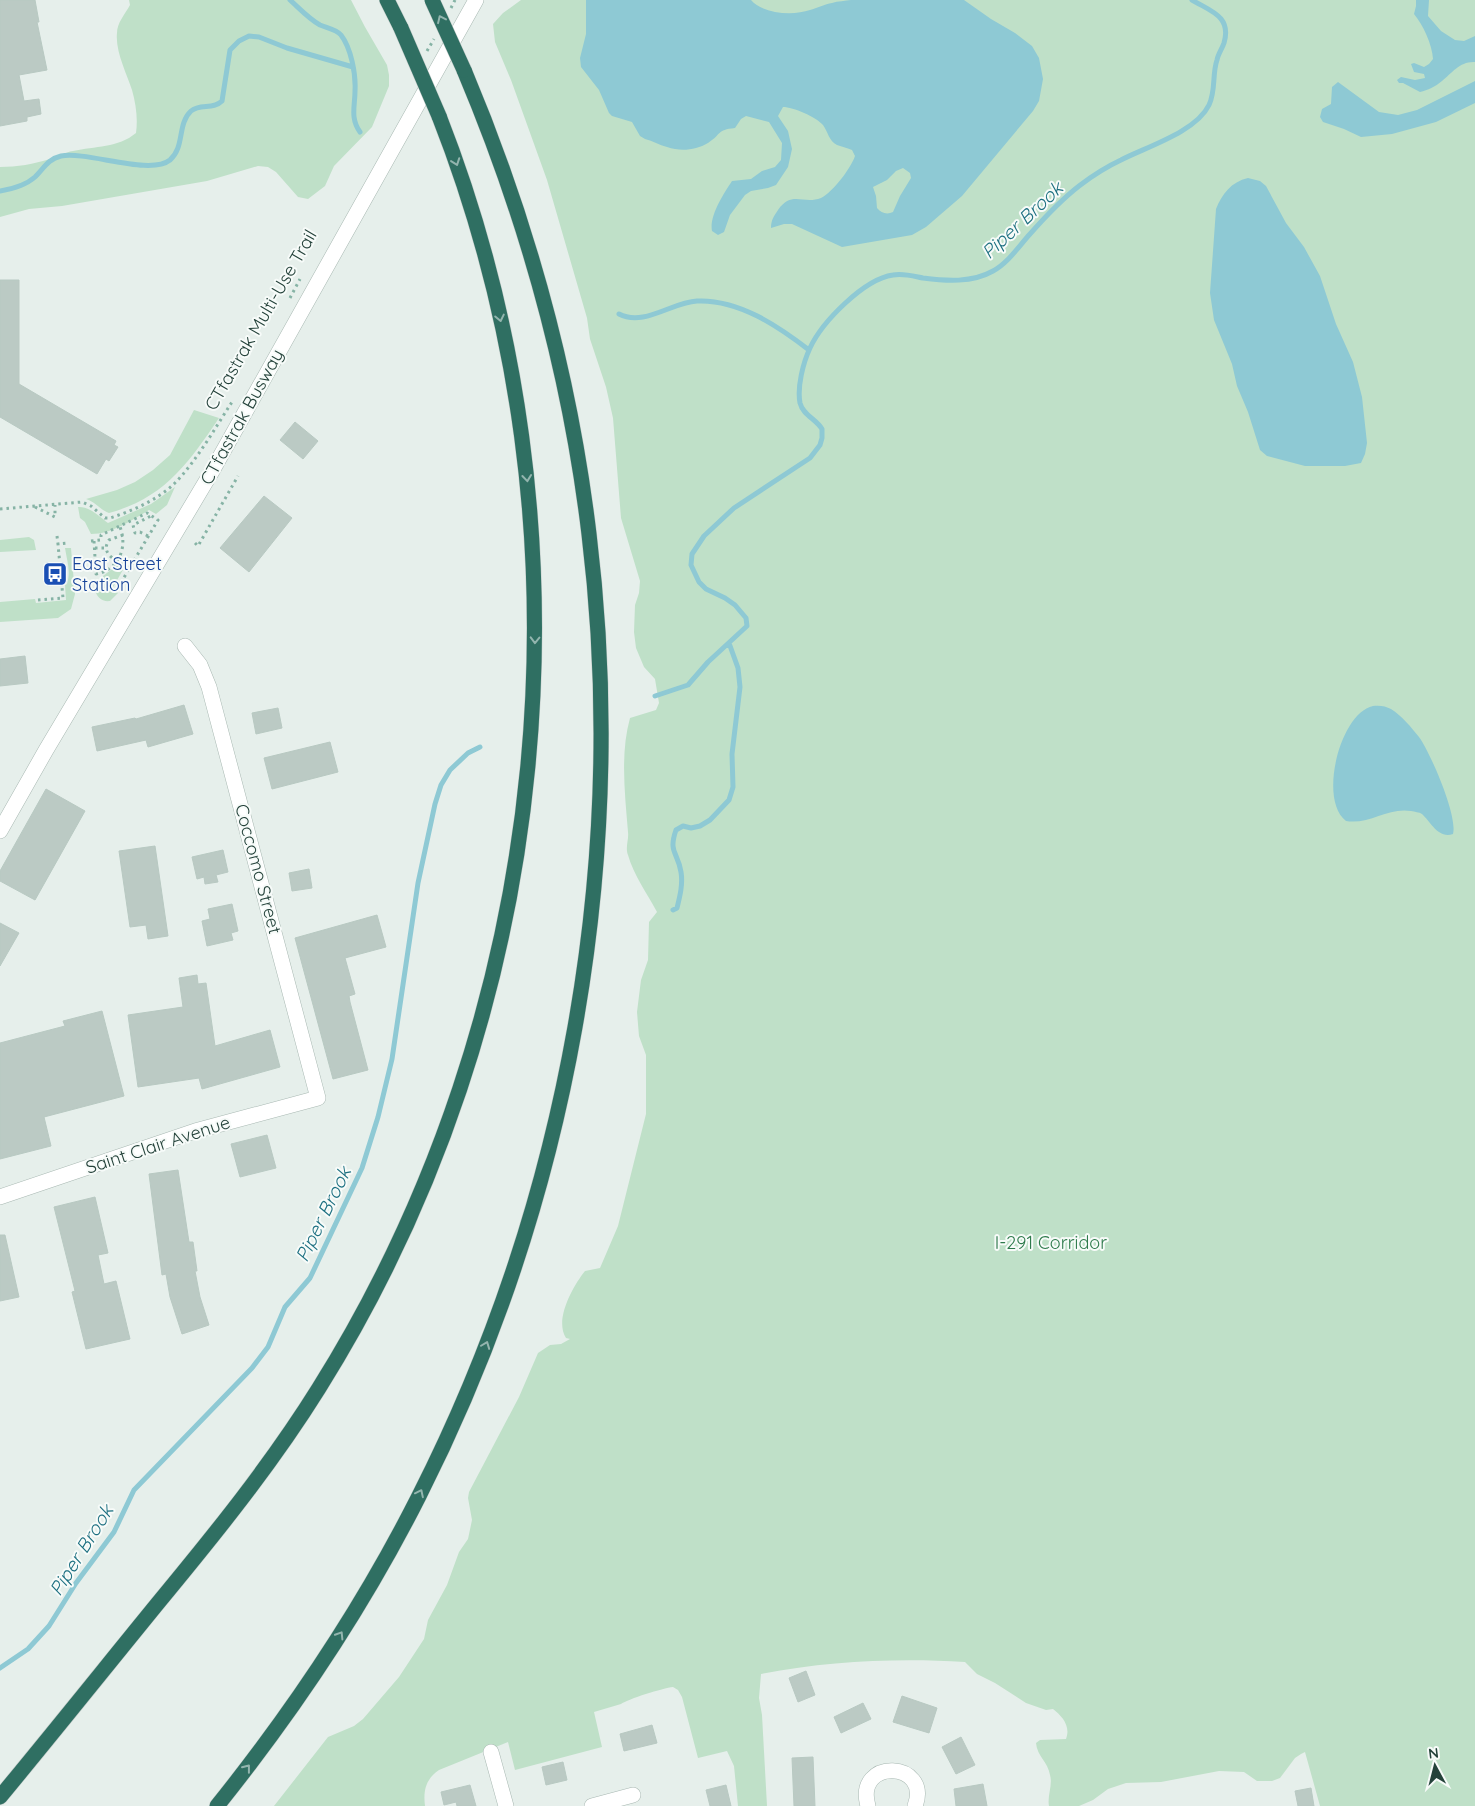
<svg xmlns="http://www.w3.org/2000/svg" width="1475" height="1806" viewBox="0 0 1475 1806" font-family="Quicksand,sans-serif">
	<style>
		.green { fill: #bfe0c8 }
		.water { fill: #8ec9d4; fill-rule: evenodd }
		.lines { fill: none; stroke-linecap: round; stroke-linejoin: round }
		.stream { stroke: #8ec9d4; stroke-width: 5 }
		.building { fill: #bbcac4; stroke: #b8c9c2 }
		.minor-casing { stroke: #a8b8b2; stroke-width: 16 }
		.highway-casing { stroke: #c2cac8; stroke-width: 16 }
		.path { stroke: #86b3a5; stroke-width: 3; stroke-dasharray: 2.5 4; stroke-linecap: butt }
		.minor { stroke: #fff; stroke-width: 15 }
		.highway { stroke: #2f6f62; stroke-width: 15 }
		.highway-bridge-casing { stroke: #c2cac8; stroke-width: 16; stroke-linecap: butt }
		.highway-bridge { stroke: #2f6f62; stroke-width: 15 }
		.oneway { stroke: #93b5ae }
		.labels { text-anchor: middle; stroke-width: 4; stroke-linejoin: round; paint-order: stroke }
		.street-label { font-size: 18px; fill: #24423a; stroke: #f7fbf9 }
		.transit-label { font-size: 18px; fill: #164399; stroke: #f7fbf9; text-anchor: start }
		.park-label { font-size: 18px; fill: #2d7a4b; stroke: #f7fbf9 }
		.water-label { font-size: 19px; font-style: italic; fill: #1c6f80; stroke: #f7fbf9 }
	</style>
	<rect width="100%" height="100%" fill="#e6efeb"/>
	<!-- green -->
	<path class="green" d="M129 0H351L365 27 387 65 389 75V86L372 127 334 166 325 186 308 199 298 197 276 172 268 167 258 166 207 181 62 206 29 209 0 217V167C17 167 34 164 50 159 58 157 65 152 73 151 95 146 118 148 136 133 138 119 136 104 132 90 127 74 115 51 117 33 117 23 125 14 130 5Z
		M521 0H1475V1806H1320L1305 1752 1301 1754 1295 1758 1280 1778 1272 1781H1257L1244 1772 1219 1771 1161 1782 1126 1783 1108 1789 1093 1800 1079 1806H1049C1047 1796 1053 1785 1050 1775 1048 1762 1037 1756 1036 1743L1040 1740 1066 1739C1071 1726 1062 1716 1053 1709L1046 1710 1026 1703 995 1683 977 1674 965 1662C897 1658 828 1661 761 1674L759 1698 762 1715 767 1806H738L734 1766 727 1751 698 1758 682 1697 678 1690 673 1687C663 1688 628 1699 621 1704L594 1712 602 1747 515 1770 508 1742 439 1770C426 1779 423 1790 425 1806H274L328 1737 354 1726 363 1719 399 1677 424 1639 428 1620 447 1585 459 1552 468 1539 472 1520 468 1498 469 1492 519 1397 538 1353 550 1345 561 1344 570 1339 566 1338C554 1320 573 1286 585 1271L600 1268 618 1226 646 1114V1055L639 1036 637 1012 641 980 648 960 649 922 657 912C647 893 634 876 628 855 625 847 629 840 628 832 625 795 620 754 630 718L656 710 659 703 655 679 644 667 636 648 634 632 635 605 639 593 640 581 621 518 613 418 606 387 590 339 587 318 547 180 511 80 495 42 493 24 503 13Z
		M194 410 219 418C188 464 164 498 109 513 100 510 96 502 86 499L117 490 135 482 153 470 170 455Z
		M175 487 167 505 156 514 149 510C132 520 112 534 91 534L85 522 80 518 78 507C89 506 100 517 108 523L151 504Z
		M29 537 34 540 36 550 0 552V540Z
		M65 548H71L75 594 71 609 58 618 0 622V602L35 599 36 603 66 600 65 585 67 584C71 571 67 561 65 548Z
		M116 566H120L124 568 112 589 118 593 110 601C102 602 96 597 95 589H99L101 582H104L103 576Z"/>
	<!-- water -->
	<path class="water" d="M586 0H751C763 14 793 16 810 10 817 8 825 4 832 3 838 1 845 1 851 0H964L991 19 1015 33 1032 46 1039 58 1043 79 1039 101 1033 111 962 196 926 227 912 235 842 247 792 224H784L771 228C771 220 774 216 778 210 792 190 803 205 821 198 833 192 851 168 855 156L852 150C848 148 842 147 837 145 829 141 828 132 823 125 816 117 793 107 783 107L778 116 788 131 792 149 788 167 776 185 768 188 751 191 745 195 730 215 724 232 718 235 712 231C709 216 724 193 732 181L751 179 762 171 775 167 781 160 782 143 769 122 746 116 741 119 735 128C716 130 722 134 708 143 696 150 681 152 667 147 659 145 653 141 645 139L640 136 632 122 612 116 609 113 599 90 581 67 580 58 586 34ZM903 168 910 173 911 178 900 196 893 212C887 215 881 213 877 208L876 196 873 187 887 180 896 171Z
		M1416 0H1429L1428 16 1441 31 1455 40 1464 41 1475 36V62C1460 61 1452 73 1442 81 1435 87 1428 90 1420 92L1403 83H1399L1397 80 1401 77 1415 80 1425 78 1424 74 1414 72 1411 64 1414 63 1424 67 1429 64 1433 59C1432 44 1423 25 1414 14L1416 6Z
		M1475 81V103L1436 122 1392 134 1361 137 1344 129 1323 122 1320 117 1322 109 1331 104 1332 87 1338 82 1379 112 1398 115 1417 110Z
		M1248 178 1260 181 1266 186 1286 223 1304 247 1320 276 1336 324 1353 362 1362 397 1367 443 1365 454 1361 463 1345 466H1305L1267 456 1260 450 1248 412 1237 386 1232 364 1214 320 1210 293 1216 209C1222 194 1231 182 1248 178Z
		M1373 706C1379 705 1386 706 1391 709 1402 716 1411 727 1419 737 1430 752 1458 816 1453 834 1438 839 1431 822 1422 814 1419 812 1415 812 1411 811 1388 807 1369 825 1346 821 1318 800 1340 713 1373 706Z"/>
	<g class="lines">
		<!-- stream -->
		<path class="stream" d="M290 0C299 8 309 19 320 25 327 28 336 29 341 35 351 48 356 74 355 91 355 106 350 118 360 132
			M0 191C12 189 26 185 35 177 44 168 48 159 61 156 88 151 150 176 170 160 185 147 177 124 191 111 200 103 213 110 222 101L230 50 239 41 249 36 259 37 287 48 353 67
			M619 314C644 327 672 302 697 301 738 299 778 326 809 350
			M655 696 688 685 708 662 747 626 746 618 735 605 725 598 706 589 699 582 691 565 692 554 704 536 734 508 810 458 820 445 822 438V429C816 419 803 415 800 403 797 387 803 363 810 348 822 322 864 279 893 275 903 273 913 276 923 278 946 281 972 283 993 271 1008 263 1019 246 1030 234 1045 217 1061 200 1079 186 1092 176 1106 167 1121 160 1146 147 1196 132 1209 105 1216 91 1212 74 1217 60 1218 54 1222 49 1224 43 1232 16 1210 11 1192 0
			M673 910 677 908C680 896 683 884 681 872 678 852 668 853 676 830L683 826 691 828 700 826 710 820 729 800 733 787 732 754 740 687 738 668 729 643
			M0 1668 28 1649 49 1626 76 1583 114 1532 134 1490 252 1368 268 1347 285 1307 310 1278 362 1168 378 1117 392 1059 418 883 435 804 441 785 450 770 468 753 480 747"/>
	</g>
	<!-- building -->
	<path class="building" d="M0 0H35L39 22H37L47 70 19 75 24 101 39 99 41 114 27 117V121L0 126Z
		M0 280H19V384L116 441 114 445 118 447 109 461 106 459 97 474 0 417Z
		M295 422 318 441 303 459 280 440Z
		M264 496 292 518 249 572 220 548Z
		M25 656 28 683 0 686V659Z
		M184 705 193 734 148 747 146 740 97 751 92 727 135 718 136 719Z
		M278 708 282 728 256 734 252 713Z
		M330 742 338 772 272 789 264 758Z
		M46 789 85 811 35 900 0 881V871Z
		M155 846 168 936 148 939 146 925 130 927 119 851Z
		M223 850 228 872 216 875 218 882 205 884 204 877 197 879 192 857Z
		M309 869 312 888 292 891 289 873Z
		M232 904 238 931 231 933 233 940 207 946 202 921 210 919 208 909Z
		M377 915 386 947 345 958 355 994 349 996 350 1002 368 1070 333 1079 295 938Z
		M0 923 19 933 0 966Z
		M197 975 198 984 206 983 215 1046 270 1030 280 1067 202 1089 199 1078 138 1087 128 1015 183 1007 179 978Z
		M102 1011 124 1096 44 1117 51 1146 0 1159V1043L65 1026 63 1021Z
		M267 1135 276 1168 240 1177 231 1144Z
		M178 1170 189 1242H193L197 1271H195L200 1297 209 1325 182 1334 170 1297 166 1274 162 1275 149 1174Z
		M95 1197 108 1253 98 1255 104 1284 116 1281 130 1339 86 1349 72 1292 75 1291 54 1207Z
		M0 1235H5L19 1297 0 1301Z
		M806 1671 815 1695 798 1702 789 1678Z
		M902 1696 937 1708 929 1733 893 1722Z
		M863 1703 871 1719 841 1733 834 1717Z
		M652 1725 657 1743 624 1751 620 1734Z
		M961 1737 975 1765 956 1774 942 1747Z
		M813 1757 815 1806H794L792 1758Z
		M563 1762 567 1780 546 1785 542 1767Z
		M983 1784 987 1806H956L954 1789Z
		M470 1785 476 1806H457L456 1802 444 1805 441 1792Z
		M726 1785 731 1806H710L706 1790Z
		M1311 1788 1314 1806H1298L1295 1791Z"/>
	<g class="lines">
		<defs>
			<path id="minor" d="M0 831 46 750 211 473 476 0
				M0 1197 195 1131 318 1098 209 687 200 665 185 646
				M491 1752 506 1806
				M592 1806 633 1795
				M868 1806C854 1757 932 1761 915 1806"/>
			<path id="highway" d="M387 0 401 28
				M0 1797C53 1733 105 1668 158 1603 215 1534 271 1465 319 1388 554 1013 601 529 439 116
				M217 1806C294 1710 363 1607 419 1496 568 1202 629 862 589 534 570 375 526 217 464 70"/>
		</defs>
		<!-- minor casing -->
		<use href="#minor" class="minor-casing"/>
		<!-- highway casing -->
		<use href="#highway" class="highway-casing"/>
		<!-- path -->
		<path class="path" d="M451 8 455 0
			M427 51 434 39
			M290 298 300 279
			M35 507 55 517V505
			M0 509 82 502 91 506 105 518H110C132 511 157 500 174 484 196 462 215 428 232 402
			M123 535 109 540C99 555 119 562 130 568
			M57 536 58 544 68 543
			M148 536 140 532 135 533 133 525 151 516
			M91 541 101 540V535L147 513 158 520 116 591
			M94 541 96 574C119 570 128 547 120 527
			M195 543 198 546 238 476
			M95 548H106
			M38 600 63 598 58 544"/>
		<!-- minor -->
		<use href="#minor" class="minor"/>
		<!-- highway -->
		<use href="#highway" class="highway"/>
		<defs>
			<path id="highway-bridge" d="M432 0 464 70
				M401 28 439 116"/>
		</defs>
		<!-- highway-bridge casing -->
		<use href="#highway-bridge" class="highway-bridge-casing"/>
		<!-- highway-bridge -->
		<use href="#highway-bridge" class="highway-bridge"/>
	</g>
	<!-- one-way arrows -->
	<defs><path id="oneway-chevron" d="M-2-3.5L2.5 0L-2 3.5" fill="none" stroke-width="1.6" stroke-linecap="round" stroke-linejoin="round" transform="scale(1.25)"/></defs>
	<g class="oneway">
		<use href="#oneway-chevron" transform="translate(441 19) rotate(-115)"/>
		<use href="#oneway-chevron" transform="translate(456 162) rotate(70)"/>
		<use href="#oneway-chevron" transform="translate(500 318) rotate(78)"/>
		<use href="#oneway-chevron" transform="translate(527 478) rotate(84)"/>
		<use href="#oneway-chevron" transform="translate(535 640) rotate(91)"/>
		<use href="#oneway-chevron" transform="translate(486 1345) rotate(-69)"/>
		<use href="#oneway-chevron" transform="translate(420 1493) rotate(-64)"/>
		<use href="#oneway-chevron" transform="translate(340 1635) rotate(-58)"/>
		<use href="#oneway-chevron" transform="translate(247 1768) rotate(-52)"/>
	</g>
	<!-- icons -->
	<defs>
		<symbol id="bus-square" viewBox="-11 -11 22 22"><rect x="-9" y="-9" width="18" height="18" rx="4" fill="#1a4fb4" stroke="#f7fbf9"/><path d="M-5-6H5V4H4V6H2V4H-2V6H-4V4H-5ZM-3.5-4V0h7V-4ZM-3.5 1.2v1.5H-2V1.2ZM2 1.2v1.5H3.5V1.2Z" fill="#fff"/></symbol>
	</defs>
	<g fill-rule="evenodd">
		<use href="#bus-square" x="41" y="560" width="28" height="28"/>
	</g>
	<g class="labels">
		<!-- street labels -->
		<g class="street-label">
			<text transform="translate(261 320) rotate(-60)" y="6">CTfastrak Multi-Use Trail</text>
			<text transform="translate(242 417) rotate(-61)" y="6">CTfastrak Busway</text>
			<text transform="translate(258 869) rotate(75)" y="6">Coccomo Street</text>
			<text transform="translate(158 1145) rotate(-18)" y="6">Saint Clair Avenue</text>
		</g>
		<!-- transit labels -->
		<g class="transit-label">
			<text x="72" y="570">East Street<tspan x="72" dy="21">Station</tspan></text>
		</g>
		<!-- park labels -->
		<g class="park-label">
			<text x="1051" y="1249">I-291 Corridor</text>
		</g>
		<!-- water labels -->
		<g class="water-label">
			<text transform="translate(1022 220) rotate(-43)" y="7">Piper Brook</text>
			<text transform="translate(323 1214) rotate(-64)" y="7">Piper Brook</text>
			<text transform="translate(81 1550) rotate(-58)" y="7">Piper Brook</text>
		</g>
	</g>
	<!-- north arrow -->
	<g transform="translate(1435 1766) rotate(353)" stroke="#f7fbf9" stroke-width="4" paint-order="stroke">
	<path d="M0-4L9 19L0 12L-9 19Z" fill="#24423a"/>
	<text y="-8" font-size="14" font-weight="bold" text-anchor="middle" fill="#24423a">N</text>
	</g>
</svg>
